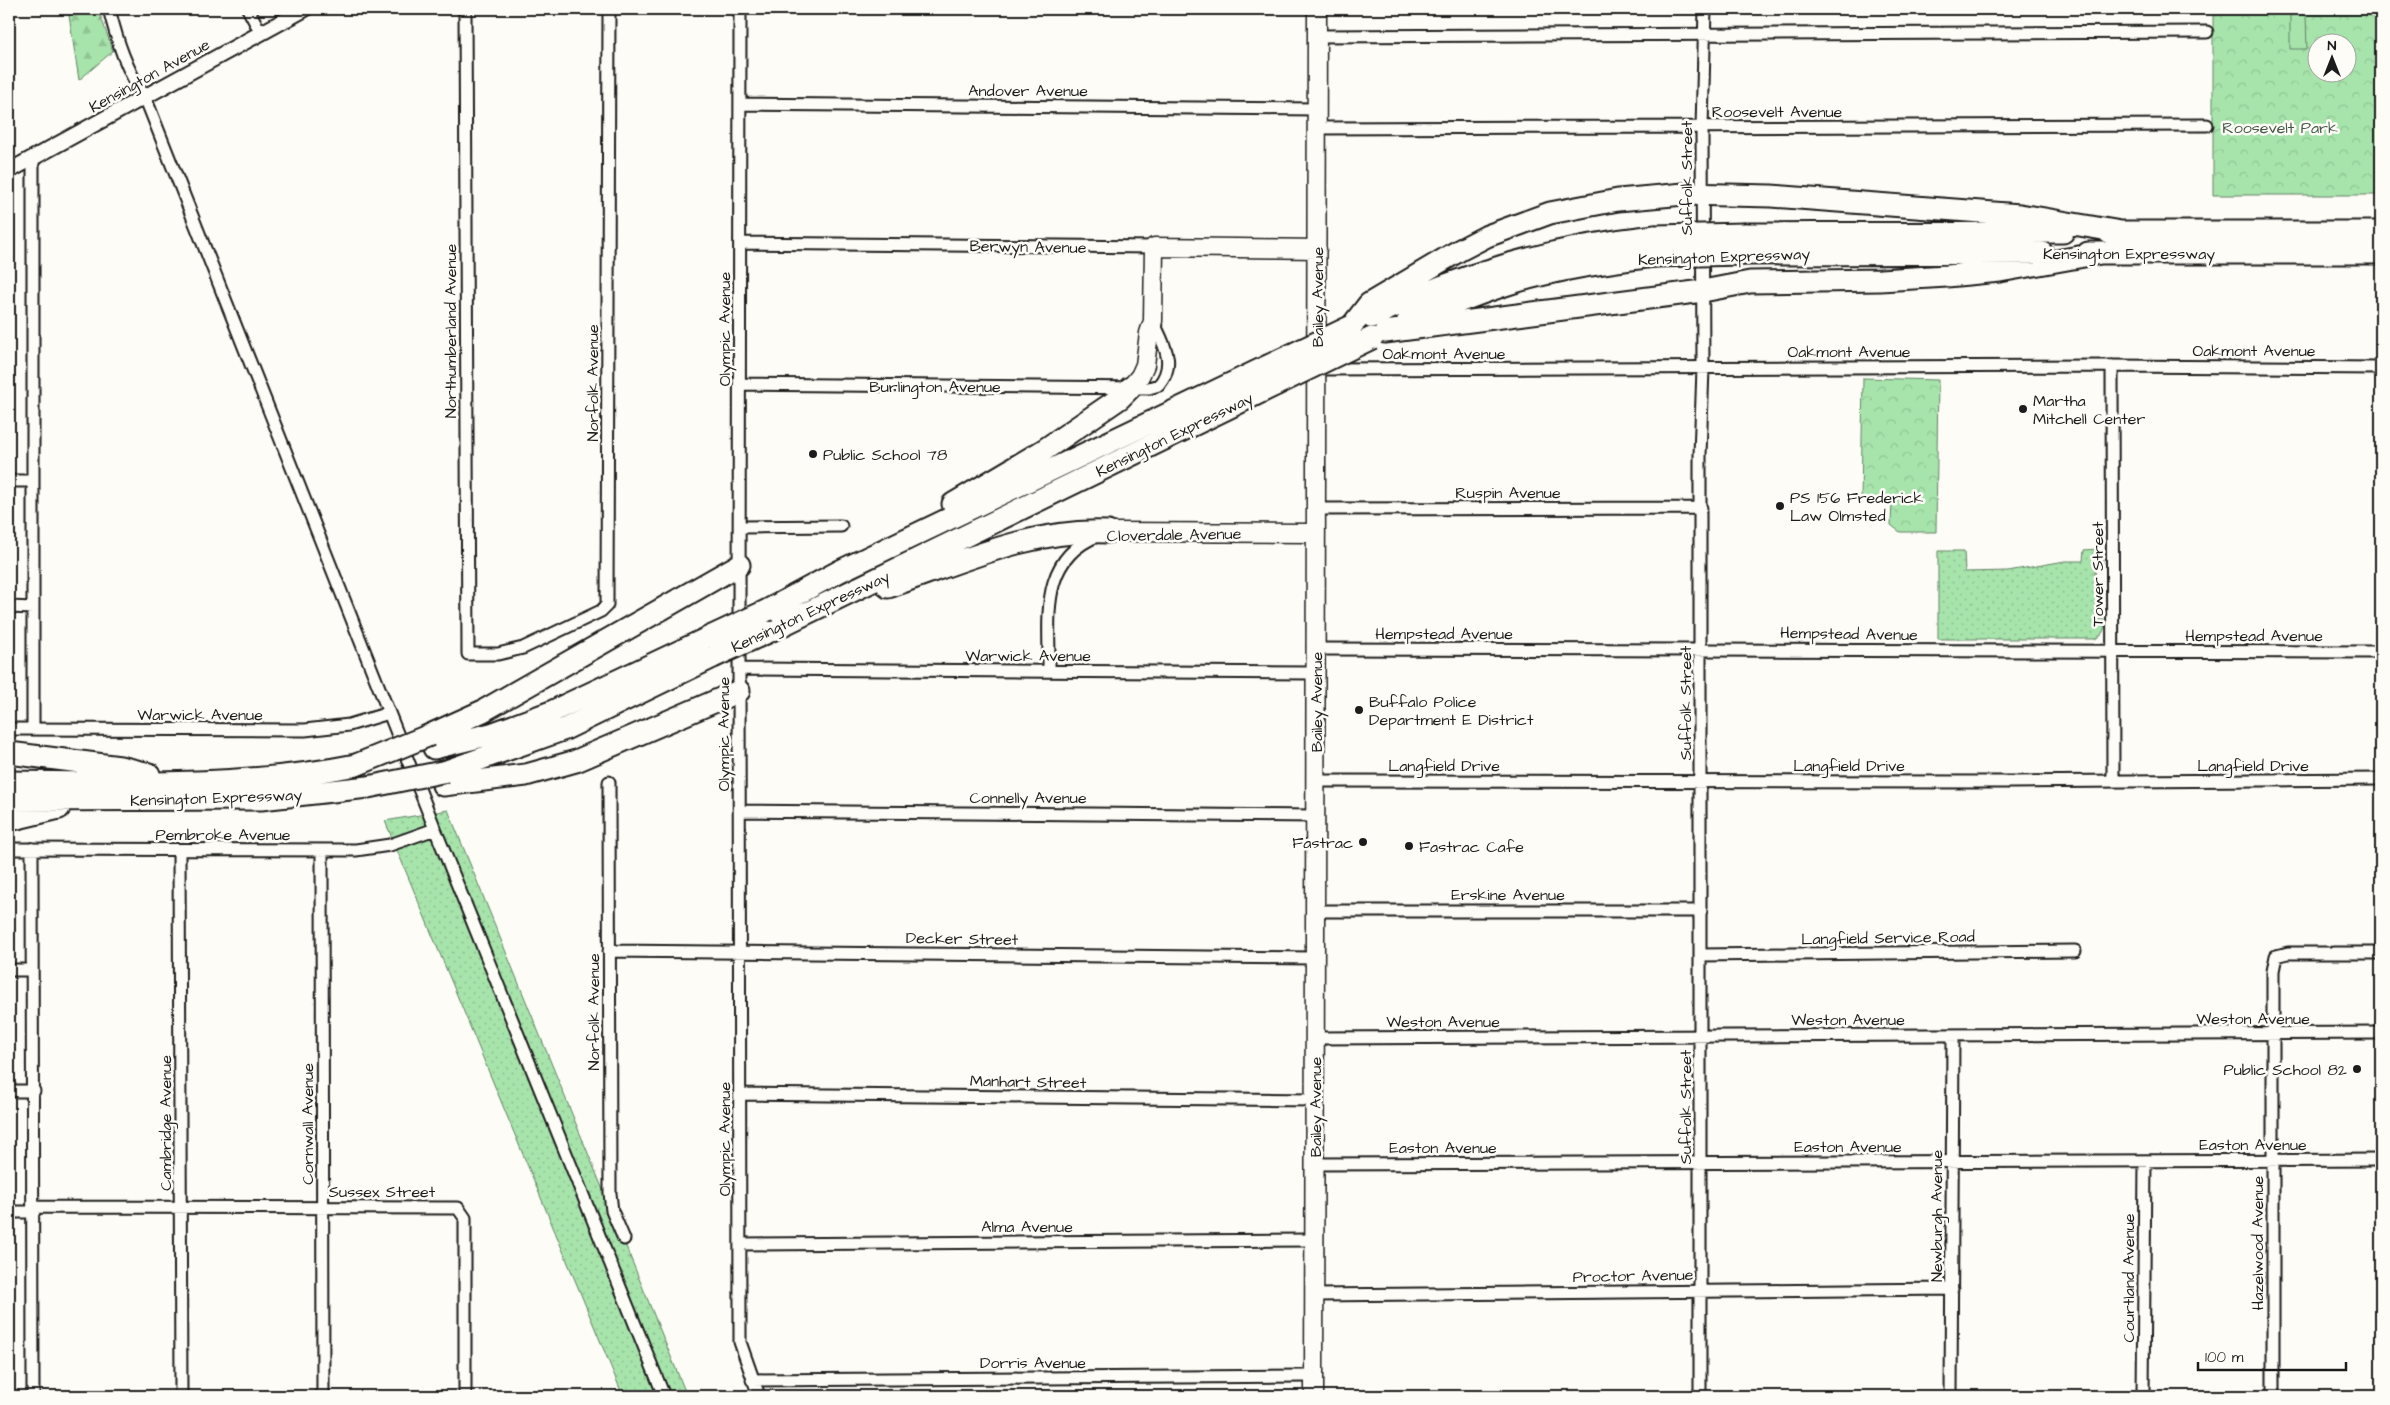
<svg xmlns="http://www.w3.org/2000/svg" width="2390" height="1405" viewBox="0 0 2390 1405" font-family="'Architects Daughter',sans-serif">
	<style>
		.grass { fill: url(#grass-dots); stroke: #628064 }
		.forest { fill: url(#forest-firs); stroke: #628064 }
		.park { fill: url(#park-crowns); stroke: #628064; fill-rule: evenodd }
		.pitch { fill: #a7e4ab; stroke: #628064 }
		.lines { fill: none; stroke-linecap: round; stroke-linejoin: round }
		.minor-casing { stroke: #1c1c1c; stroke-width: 15 }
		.tertiary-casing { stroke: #1c1c1c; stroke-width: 18 }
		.primary-casing { stroke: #1c1c1c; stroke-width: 21 }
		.motorway-casing { stroke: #1c1c1c; stroke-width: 25 }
		.minor { stroke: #fdfcf7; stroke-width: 11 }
		.tertiary { stroke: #fdfcf7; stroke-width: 14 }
		.primary { stroke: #fdfcf7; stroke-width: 18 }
		.motorway { stroke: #fdfcf7; stroke-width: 21 }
		.motorway-bridge-casing { stroke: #1c1c1c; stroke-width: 25; stroke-linecap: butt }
		.motorway-bridge { stroke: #fdfcf7; stroke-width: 21 }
		.poi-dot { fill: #1c1c1c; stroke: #fdfcf7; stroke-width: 2 }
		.labels { text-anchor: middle; stroke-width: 5; stroke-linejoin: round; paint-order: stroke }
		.street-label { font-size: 16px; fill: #1c1c1c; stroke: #fdfcf7 }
		.park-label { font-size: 16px; fill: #465847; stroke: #fdfcf7 }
		.poi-label { font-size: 16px; fill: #1c1c1c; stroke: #fdfcf7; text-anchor: start }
	</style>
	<defs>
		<pattern id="grass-dots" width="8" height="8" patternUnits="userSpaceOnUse" patternTransform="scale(1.25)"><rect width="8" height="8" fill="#a7e4ab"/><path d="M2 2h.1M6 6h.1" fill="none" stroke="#8fc393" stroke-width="1.8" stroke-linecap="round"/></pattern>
		<pattern id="forest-firs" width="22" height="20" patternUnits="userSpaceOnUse" patternTransform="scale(1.25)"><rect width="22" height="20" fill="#a7e4ab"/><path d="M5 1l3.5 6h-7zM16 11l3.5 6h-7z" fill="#8fc393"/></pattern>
		<pattern id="park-crowns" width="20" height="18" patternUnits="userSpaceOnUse" patternTransform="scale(1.25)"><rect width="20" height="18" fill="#a7e4ab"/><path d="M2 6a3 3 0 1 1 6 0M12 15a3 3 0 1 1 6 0" fill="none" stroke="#8fc393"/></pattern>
	</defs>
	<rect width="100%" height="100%" fill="#fdfcf7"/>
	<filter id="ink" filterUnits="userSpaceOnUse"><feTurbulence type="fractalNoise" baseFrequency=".02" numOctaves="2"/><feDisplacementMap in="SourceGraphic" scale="10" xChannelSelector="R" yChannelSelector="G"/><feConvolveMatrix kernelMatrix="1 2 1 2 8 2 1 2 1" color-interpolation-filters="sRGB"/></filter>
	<g filter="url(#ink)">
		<!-- grass -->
		<path class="grass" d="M2098 549 2103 556V565H2095L2096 619 2104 620C2105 630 2104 634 2095 639H1938V551H1964L1965 572 2008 571 2065 561H2083L2084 550Z
			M448 810 687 1396H623L385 821Z"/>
		<!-- forest -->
		<path class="forest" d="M68 9H98L113 51 79 80Z"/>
		<!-- park -->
		<path class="park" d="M2213 9H2381V195H2213ZM2318 42H2348V72H2318Z
			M1863 378 1938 380 1936 532H1900L1891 525 1892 501 1861 500Z"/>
		<!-- pitch -->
		<path class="pitch" d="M2290 15H2306L2307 49H2290Z"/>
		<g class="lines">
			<defs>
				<path id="minor" d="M109 9C117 40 126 70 145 97L435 829 664 1396
					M248 9 261 33
					M465 9 468 654H498L523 648 601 611 607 605 609 9
					M1316 36 2207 32
					M740 104 1317 109
					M1317 128 2207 125
					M740 243 1154 247
					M2112 366 2113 781
					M1318 369 2112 366 2381 368
					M740 384 1149 388 1159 385C1177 363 1163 343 1153 321
					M9 481H32
					M1316 509 1701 508
					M740 527 841 526
					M9 607 33 608
					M739 627 740 9
					M739 643 740 1342 759 1396
					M1316 649 2381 652
					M739 669 1316 673
					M1049 671C1050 620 1038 560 1097 536
					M9 729 305 730 349 725 389 713
					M33 729V157
					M1316 781 2010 782 2381 779
					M609 782 610 1193 612 1211 624 1239
					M740 811 1316 816
					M9 849 356 850 390 845 435 829
					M32 849 33 1396
					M179 850 181 1396
					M322 851 323 1396
					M1316 911H1701
					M609 951 1315 958
					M1701 955 2075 951
					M9 970H31
					M1315 1038 2381 1033
					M9 1091H34
					M740 1094 1315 1100
					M1315 1164 2381 1160
					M34 1207 458 1208 465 1218V1396
					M9 1212H34
					M740 1244 1315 1240
					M1315 1295 1952 1289
					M752 1380 1314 1376
					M1700 1396V455L1703 368 1702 128 1705 9
					M1951 1396 1953 1035
					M2143 1396 2145 1161
					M2273 1396V971L2276 956 2288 953H2381"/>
				<path id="tertiary" d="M9 171 305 9"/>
				<path id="primary" d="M1130 388 1140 376 1145 365 1149 333 1153 321 1154 247 1317 249
					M1108 532 1316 533
					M1314 1396 1317 9"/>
				<path id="motorway" d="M2108 232H2381
					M1745 234 2063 232
					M2088 253H2381
					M1745 254 2042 253
					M1371 317C1463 273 1553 247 1655 236
					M1407 323C1442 308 1476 294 1511 283 1558 269 1606 262 1654 256
					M1352 326 1369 304 1460 250 1487 236 1550 213 1618 200 1684 194 1771 196 2020 215 2121 232
					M1385 332 1703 291 1750 282 1880 280 1947 276 2000 271 2101 253
					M953 504 1044 450 1120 398 1130 388
					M888 587C958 563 1033 528 1108 532
					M768 610 840 571 1268 366
					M768 632 1275 385
					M430 735 483 711 739 565
					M434 748 491 734 551 712 710 637
					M9 753 120 767 149 774
					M447 771 565 729 713 657
					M9 782C125 783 241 788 356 765
					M443 785 526 775 576 761 739 691
					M9 800 261 799 368 787
					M9 820 59 808"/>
			</defs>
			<!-- minor casing -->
			<use href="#minor" class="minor-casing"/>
			<!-- tertiary casing -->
			<use href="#tertiary" class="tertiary-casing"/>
			<!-- primary casing -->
			<use href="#primary" class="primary-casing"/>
			<!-- motorway casing -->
			<use href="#motorway" class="motorway-casing"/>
			<!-- minor -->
			<use href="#minor" class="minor"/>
			<!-- tertiary -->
			<use href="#tertiary" class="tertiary"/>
			<!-- primary -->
			<use href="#primary" class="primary"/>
			<!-- motorway -->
			<use href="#motorway" class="motorway"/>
			<defs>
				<path id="motorway-bridge" d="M1655 236 1745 234
					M1654 256 1745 254
					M1268 366 1352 326
					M1275 385 1372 338
					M710 637 768 610
					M713 657 768 632
					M356 765 430 735
					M368 787 447 771"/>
			</defs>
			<!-- motorway-bridge casing -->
			<use href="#motorway-bridge" class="motorway-bridge-casing"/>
			<!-- motorway-bridge -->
			<use href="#motorway-bridge" class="motorway-bridge"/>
		</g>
	</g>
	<!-- markers -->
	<g class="poi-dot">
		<circle cx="2023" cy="409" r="5"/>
		<circle cx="813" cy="454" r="5"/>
		<circle cx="1780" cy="506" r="5"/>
		<circle cx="1359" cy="710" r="5"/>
		<circle cx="1363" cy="842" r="5"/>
		<circle cx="1409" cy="846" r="5"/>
		<circle cx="2357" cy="1069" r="5"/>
	</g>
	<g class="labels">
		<!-- street labels -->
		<g class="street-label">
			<text transform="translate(149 75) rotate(-29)" y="6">Kensington Avenue</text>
			<text x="1028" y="96">Andover Avenue</text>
			<text x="1777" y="117">Roosevelt Avenue</text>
			<text transform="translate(1686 178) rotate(-90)" y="6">Suffolk Street</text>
			<text transform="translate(1028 246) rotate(1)" y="6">Berwyn Avenue</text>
			<text x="2129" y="259">Kensington Expressway</text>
			<text transform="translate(1724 256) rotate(-2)" y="6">Kensington Expressway</text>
			<text transform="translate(1317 297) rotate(-90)" y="6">Bailey Avenue</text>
			<text transform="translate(724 329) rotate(-90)" y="6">Olympic Avenue</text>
			<text transform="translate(450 331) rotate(-90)" y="6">Northumberland Avenue</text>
			<text x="2254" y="356">Oakmont Avenue</text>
			<text x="1849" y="357">Oakmont Avenue</text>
			<text x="1444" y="359">Oakmont Avenue</text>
			<text transform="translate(592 383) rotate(-90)" y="6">Norfolk Avenue</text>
			<text x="935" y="392">Burlington Avenue</text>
			<text transform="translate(1174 434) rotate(-26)" y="6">Kensington Expressway</text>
			<text x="1508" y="498">Ruspin Avenue</text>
			<text transform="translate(1174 534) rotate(-1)" y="6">Cloverdale Avenue</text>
			<text transform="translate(2097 574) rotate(-90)" y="6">Tower Street</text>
			<text transform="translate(810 611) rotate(-25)" y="6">Kensington Expressway</text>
			<text x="1444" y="639">Hempstead Avenue</text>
			<text transform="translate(1849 633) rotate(1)" y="6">Hempstead Avenue</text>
			<text x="2254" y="641">Hempstead Avenue</text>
			<text x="1028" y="661">Warwick Avenue</text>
			<text transform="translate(1316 702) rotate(-90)" y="6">Bailey Avenue</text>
			<text transform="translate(1685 703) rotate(-90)" y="6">Suffolk Street</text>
			<text x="200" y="720">Warwick Avenue</text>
			<text transform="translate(723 734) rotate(-90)" y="6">Olympic Avenue</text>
			<text x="1444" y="771">Langfield Drive</text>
			<text x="1849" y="771">Langfield Drive</text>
			<text x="2253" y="771">Langfield Drive</text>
			<text transform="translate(216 797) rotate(-2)" y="6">Kensington Expressway</text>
			<text x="1028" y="803">Connelly Avenue</text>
			<text x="223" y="840">Pembroke Avenue</text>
			<text x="1508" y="900">Erskine Avenue</text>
			<text transform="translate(1888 937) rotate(-1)" y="6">Langfield Service Road</text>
			<text transform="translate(962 938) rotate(1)" y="6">Decker Street</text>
			<text transform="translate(593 1012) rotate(-90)" y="6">Norfolk Avenue</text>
			<text x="2253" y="1024">Weston Avenue</text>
			<text x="1848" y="1025">Weston Avenue</text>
			<text x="1443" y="1027">Weston Avenue</text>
			<text transform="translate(1028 1081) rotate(1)" y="6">Manhart Street</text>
			<text transform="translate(1315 1107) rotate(-90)" y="6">Bailey Avenue</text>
			<text transform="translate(1685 1107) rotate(-90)" y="6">Suffolk Street</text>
			<text transform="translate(165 1123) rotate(-90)" y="6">Cambridge Avenue</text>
			<text transform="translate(307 1124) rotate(-90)" y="6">Cornwall Avenue</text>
			<text transform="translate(724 1139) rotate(-90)" y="6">Olympic Avenue</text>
			<text x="2253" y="1150">Easton Avenue</text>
			<text x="1848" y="1152">Easton Avenue</text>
			<text x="1443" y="1153">Easton Avenue</text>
			<text x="382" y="1197">Sussex Street</text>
			<text transform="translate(1936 1216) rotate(-90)" y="6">Newburgh Avenue</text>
			<text x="1027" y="1232">Alma Avenue</text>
			<text transform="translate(2257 1243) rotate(-90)" y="6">Hazelwood Avenue</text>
			<text transform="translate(1633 1275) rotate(-1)" y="6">Proctor Avenue</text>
			<text transform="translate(2128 1278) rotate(-90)" y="6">Courtland Avenue</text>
			<text x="1033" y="1368">Dorris Avenue</text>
		</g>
		<!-- park labels -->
		<g class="park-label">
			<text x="2280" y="133">Roosevelt Park</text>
		</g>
		<!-- poi labels -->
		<g class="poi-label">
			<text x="2033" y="406">Martha<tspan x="2033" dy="18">Mitchell Center</tspan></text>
			<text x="823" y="460">Public School 78</text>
			<text x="1790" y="503">PS 156 Frederick<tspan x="1790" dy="18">Law Olmsted</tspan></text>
			<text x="1369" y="707">Buffalo Police<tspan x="1369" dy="18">Department E District</tspan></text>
			<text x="1353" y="848" text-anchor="end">Fastrac</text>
			<text x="1419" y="852">Fastrac Cafe</text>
			<text x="2347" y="1075" text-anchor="end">Public School 82</text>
		</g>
	</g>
	<!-- margin -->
	<rect width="2390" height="1405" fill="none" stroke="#fdfcf7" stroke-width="30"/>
	<rect x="15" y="15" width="2360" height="1375" fill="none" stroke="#1c1c1c" stroke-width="2" filter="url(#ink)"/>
	<!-- north arrow -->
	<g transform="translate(2332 58)"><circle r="24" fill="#fdfcf7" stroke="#a3a29f"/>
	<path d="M0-4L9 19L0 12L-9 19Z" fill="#1c1c1c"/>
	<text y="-8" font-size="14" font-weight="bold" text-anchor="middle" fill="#1c1c1c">N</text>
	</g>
	<!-- scale -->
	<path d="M2198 1362v8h148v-8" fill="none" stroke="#1c1c1c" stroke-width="2.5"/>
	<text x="2205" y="1362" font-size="15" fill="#1c1c1c" stroke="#fdfcf7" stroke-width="4" paint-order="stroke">100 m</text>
</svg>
